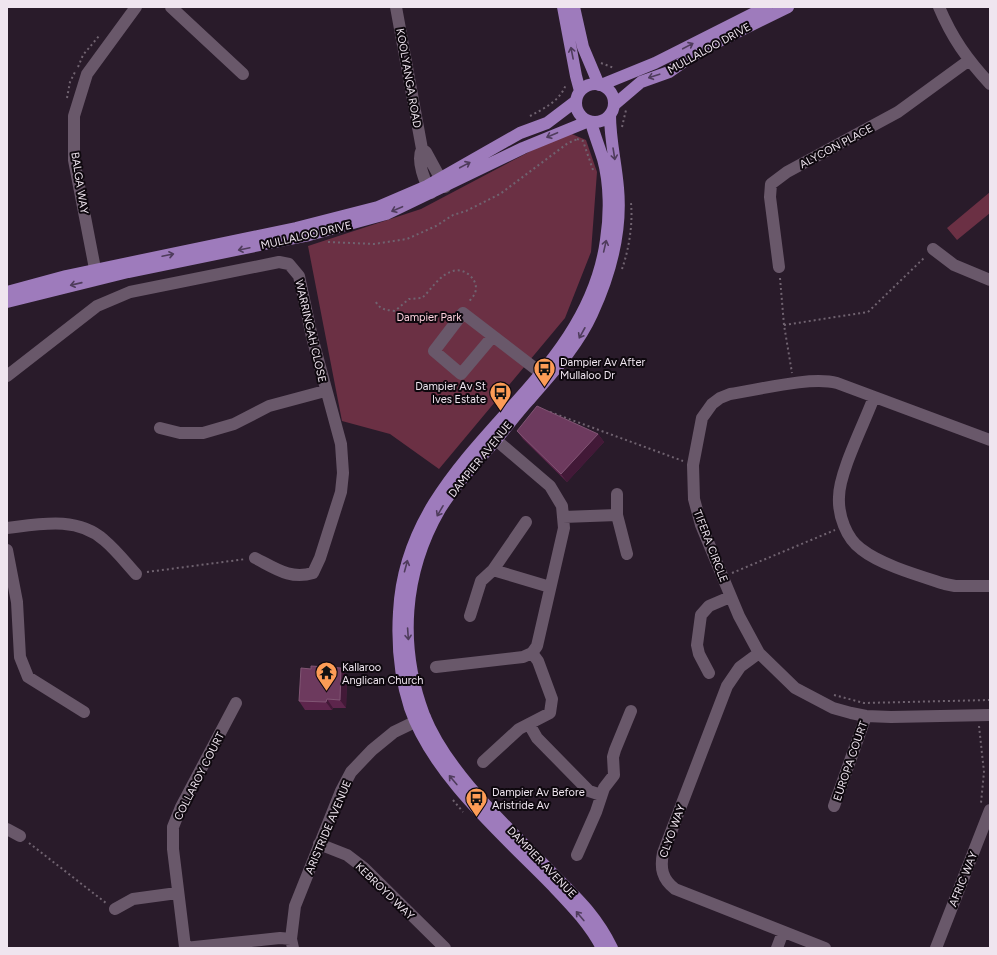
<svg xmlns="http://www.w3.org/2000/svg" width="997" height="955" viewBox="0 0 997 955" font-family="Figtree,sans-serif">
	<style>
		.green { fill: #6b3044 }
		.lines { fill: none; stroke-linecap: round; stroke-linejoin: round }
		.path { stroke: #706370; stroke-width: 2; stroke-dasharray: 2 3; stroke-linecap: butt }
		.minor { stroke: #69586a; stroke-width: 12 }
		.major { stroke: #9e7bbc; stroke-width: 12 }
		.wall { fill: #5d254c }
		.shaded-wall { fill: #421937 }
		.building { fill: #6d3a5e; stroke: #815574 }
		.oneway { stroke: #4f3c5c }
		.labels { text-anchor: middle; stroke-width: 4; stroke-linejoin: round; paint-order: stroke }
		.street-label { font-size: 11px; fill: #efe5ef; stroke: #0e080e }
		.park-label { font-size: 11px; fill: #fccfdb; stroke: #0e080e }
		.poi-label { font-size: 11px; fill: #efe5ef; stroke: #0e080e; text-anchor: start }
	</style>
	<rect width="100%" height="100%" fill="#291b2a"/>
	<!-- green -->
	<path class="green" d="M567 132 586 140 597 172 591 252 565 318 439 469 390 434 342 421 308 246 421 209Z
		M990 192V213L957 240 947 228Z"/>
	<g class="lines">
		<!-- path -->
		<path class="path" d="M601 63 614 68
			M78 67 83 55 99 36
			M67 98 70 82 75 72
			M530 116C545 108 561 100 566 84
			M622 127 626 110
			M577 139 583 141 593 170
			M328 242 374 244 407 239 436 226 453 215 466 211 500 194 568 143 578 139
			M622 269C629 249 633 224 631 203
			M780 278 784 325 792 373
			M376 302C380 310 387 310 395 311L409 299 422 298C432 289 439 275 453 271 464 267 480 280 475 293 474 296 470 300 468 303
			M784 325 868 312 925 257
			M550 412 683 461
			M147 572 246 559
			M732 573 835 530
			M834 695 864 703 990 700
			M979 726 984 772 981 803
			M453 800 463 812
			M29 843 106 903"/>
		<!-- minor -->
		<path class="minor" d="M171 7 243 74
			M396 7 422 149C416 161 425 182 431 193
			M939 7C952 38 967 59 990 84
			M422 149 426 152 445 187
			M933 249 954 265 990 280
			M779 267 770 197 771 184 787 172 898 112 968 61
			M97 279 74 160V116L87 74 136 7
			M493 336 461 374 434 351 463 313 541 373
			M7 376 97 306 130 292 279 262 289 264 299 276 312 337 341 444 343 473 341 492 320 558 313 573C290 580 275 568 255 558
			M874 397C865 422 839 472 839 497 838 515 846 538 861 549 881 565 920 576 945 584L955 586H990
			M160 428 180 433H203L234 424 269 406 325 391
			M990 440 837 383C810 376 758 390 730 394L720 398 712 404 702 418 693 465 694 499 701 525 739 616 759 653 795 688 833 708 851 713 866 716 891 717 990 715
			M617 494V515L627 554
			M563 517 617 515
			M7 528C40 524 77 516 104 540 116 550 126 563 136 574
			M7 550 17 602 20 657 28 677 84 712
			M493 570 526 522
			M470 616 481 581 493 570 550 587
			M759 653 740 667 727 686 663 853C660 868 662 879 675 889L825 948
			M436 667 523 657 532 653 537 646 564 528 562 506 550 486 496 440
			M709 673 699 654 697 645 701 615 709 606 730 597
			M529 724 537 738 589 791 601 795
			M483 762 519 729 550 713 552 699 538 661 532 653
			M834 806 866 716
			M7 829 20 836
			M319 844 347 855 364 868 445 948
			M577 855 596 812 604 788 614 775 613 757 615 750 631 711
			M115 909 133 899 177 893
			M185 947 173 849V827L181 807 236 703
			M185 948 280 938 291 939
			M293 948 291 939 295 906 341 791 351 772 372 750 394 732 425 717
			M777 948 783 932
			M936 948 990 810"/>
		<!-- major -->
		<path class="major" d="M563 7 576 76 580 91
			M574 7 583 47 599 85
			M576 103a19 19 0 1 1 38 0a19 19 0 1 1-38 0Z
			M601 85 655 63 766 7
			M614 105 641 82 669 72 699 51 788 7
			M610 115C610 140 616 163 618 188 622 231 610 275 592 314 577 347 552 373 529 400 517 413 506 428 495 441 476 463 455 484 440 509 403 573 398 646 424 715 448 775 511 830 555 876 579 900 597 917 612 948
			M591 122C594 134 599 146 603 159 610 184 610 215 606 240 585 393 407 450 399 612 397 644 400 677 410 708 433 775 502 834 551 884 570 904 589 923 602 948
			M7 292 66 276 296 228 378 207 427 186 520 133 547 123 576 101
			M7 302 128 272 309 235 386 214 523 148 589 121"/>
	</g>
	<!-- wall -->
	<path class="wall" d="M517 431 598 434 604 442 567 482 523 439Z
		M311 669 347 676 346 708H333L332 710H305L299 701Z"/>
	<!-- shaded-wall -->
	<path class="shaded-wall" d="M598 434 604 442 567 482 561 474Z
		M341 668 347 676 346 708 340 700Z
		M327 699 333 708 332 710 326 702Z"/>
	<!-- building -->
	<path class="building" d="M537 406 598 434 561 474 517 431Z
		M311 666 341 668 340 700 327 699 326 702 299 701 301 668 311 669Z"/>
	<!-- one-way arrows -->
	<defs><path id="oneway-shaft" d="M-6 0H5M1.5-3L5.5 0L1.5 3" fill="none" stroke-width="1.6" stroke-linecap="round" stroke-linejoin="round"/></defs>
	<g class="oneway">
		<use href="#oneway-shaft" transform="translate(688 46) rotate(-28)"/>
		<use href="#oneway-shaft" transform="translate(572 53) rotate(-101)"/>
		<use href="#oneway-shaft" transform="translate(654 76) rotate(162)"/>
		<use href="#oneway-shaft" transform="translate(552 135) rotate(157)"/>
		<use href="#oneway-shaft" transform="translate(614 154) rotate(81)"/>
		<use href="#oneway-shaft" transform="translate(465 165) rotate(-28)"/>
		<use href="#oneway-shaft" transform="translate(397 209) rotate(157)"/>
		<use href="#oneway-shaft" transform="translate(605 246) rotate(-77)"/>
		<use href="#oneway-shaft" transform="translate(244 249) rotate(168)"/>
		<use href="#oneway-shaft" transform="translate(168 255) rotate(-12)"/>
		<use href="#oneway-shaft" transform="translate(76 284) rotate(167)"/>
		<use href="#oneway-shaft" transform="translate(582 333) rotate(119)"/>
		<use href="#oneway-shaft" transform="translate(440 511) rotate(120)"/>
		<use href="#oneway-shaft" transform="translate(406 566) rotate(-75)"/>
		<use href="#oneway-shaft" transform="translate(408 634) rotate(86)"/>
		<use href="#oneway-shaft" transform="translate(453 780) rotate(-130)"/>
		<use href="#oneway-shaft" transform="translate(580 916) rotate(-130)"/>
	</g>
	<!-- icons -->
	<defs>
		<symbol id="bus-pin" viewBox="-11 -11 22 30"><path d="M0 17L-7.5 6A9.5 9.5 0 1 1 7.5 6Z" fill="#fd9c56" stroke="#0e080e"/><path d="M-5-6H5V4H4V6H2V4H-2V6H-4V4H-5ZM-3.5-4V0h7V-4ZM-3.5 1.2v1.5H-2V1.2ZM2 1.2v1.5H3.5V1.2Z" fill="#111"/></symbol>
		<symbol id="temple-pin" viewBox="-11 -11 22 30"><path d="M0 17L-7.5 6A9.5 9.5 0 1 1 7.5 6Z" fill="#fd9c56" stroke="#0e080e"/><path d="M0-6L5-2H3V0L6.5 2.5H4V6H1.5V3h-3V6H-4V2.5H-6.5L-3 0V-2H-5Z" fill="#111"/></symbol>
	</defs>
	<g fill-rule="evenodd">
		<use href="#bus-pin" x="532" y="356" width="25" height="34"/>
		<use href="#bus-pin" x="488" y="380" width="25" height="34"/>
		<use href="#temple-pin" x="314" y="660" width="25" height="34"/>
		<use href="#bus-pin" x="464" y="786" width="25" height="34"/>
	</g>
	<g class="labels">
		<!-- street labels -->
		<g class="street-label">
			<text transform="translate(709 48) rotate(-29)" y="4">MULLALOO DRIVE</text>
			<text transform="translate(409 78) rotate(80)" y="4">KOOLYANGA ROAD</text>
			<text transform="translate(836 146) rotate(-28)" y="4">ALYCON PLACE</text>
			<text transform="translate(80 183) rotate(81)" y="4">BALGA WAY</text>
			<text transform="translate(306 235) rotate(-13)" y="4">MULLALOO DRIVE</text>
			<text transform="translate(311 331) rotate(77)" y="4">WARRINGAH CLOSE</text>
			<text transform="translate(480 459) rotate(-51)" y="4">DAMPIER AVENUE</text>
			<text transform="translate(711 546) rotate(69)" y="4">TIFERA CIRCLE</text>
			<text transform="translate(850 761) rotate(-71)" y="4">EUROPA COURT</text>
			<text transform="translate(199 776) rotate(-63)" y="4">COLLAROY COURT</text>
			<text transform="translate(328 827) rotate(-67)" y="4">ARISTRIDE AVENUE</text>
			<text transform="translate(672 831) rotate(-70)" y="4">CLYO WAY</text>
			<text transform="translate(542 862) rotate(46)" y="4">DAMPIER AVENUE</text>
			<text transform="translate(963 879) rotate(-68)" y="4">AFRIC WAY</text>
			<text transform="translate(385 891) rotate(44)" y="4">KEBROYD WAY</text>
		</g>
		<!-- park labels -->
		<g class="park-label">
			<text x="429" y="321">Dampier Park</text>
		</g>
		<!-- poi labels -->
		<g class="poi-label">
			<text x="560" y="366">Dampier Av After<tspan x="560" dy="13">Mullaloo Dr</tspan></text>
			<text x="486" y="390" text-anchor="end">Dampier Av St<tspan x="486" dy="13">Ives Estate</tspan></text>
			<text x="342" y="671">Kallaroo<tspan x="342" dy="13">Anglican Church</tspan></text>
			<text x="492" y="796">Dampier Av Before<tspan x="492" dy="13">Aristride Av</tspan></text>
		</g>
	</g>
	<!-- border -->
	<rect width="997" height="955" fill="none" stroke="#efe5ef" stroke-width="16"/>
</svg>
